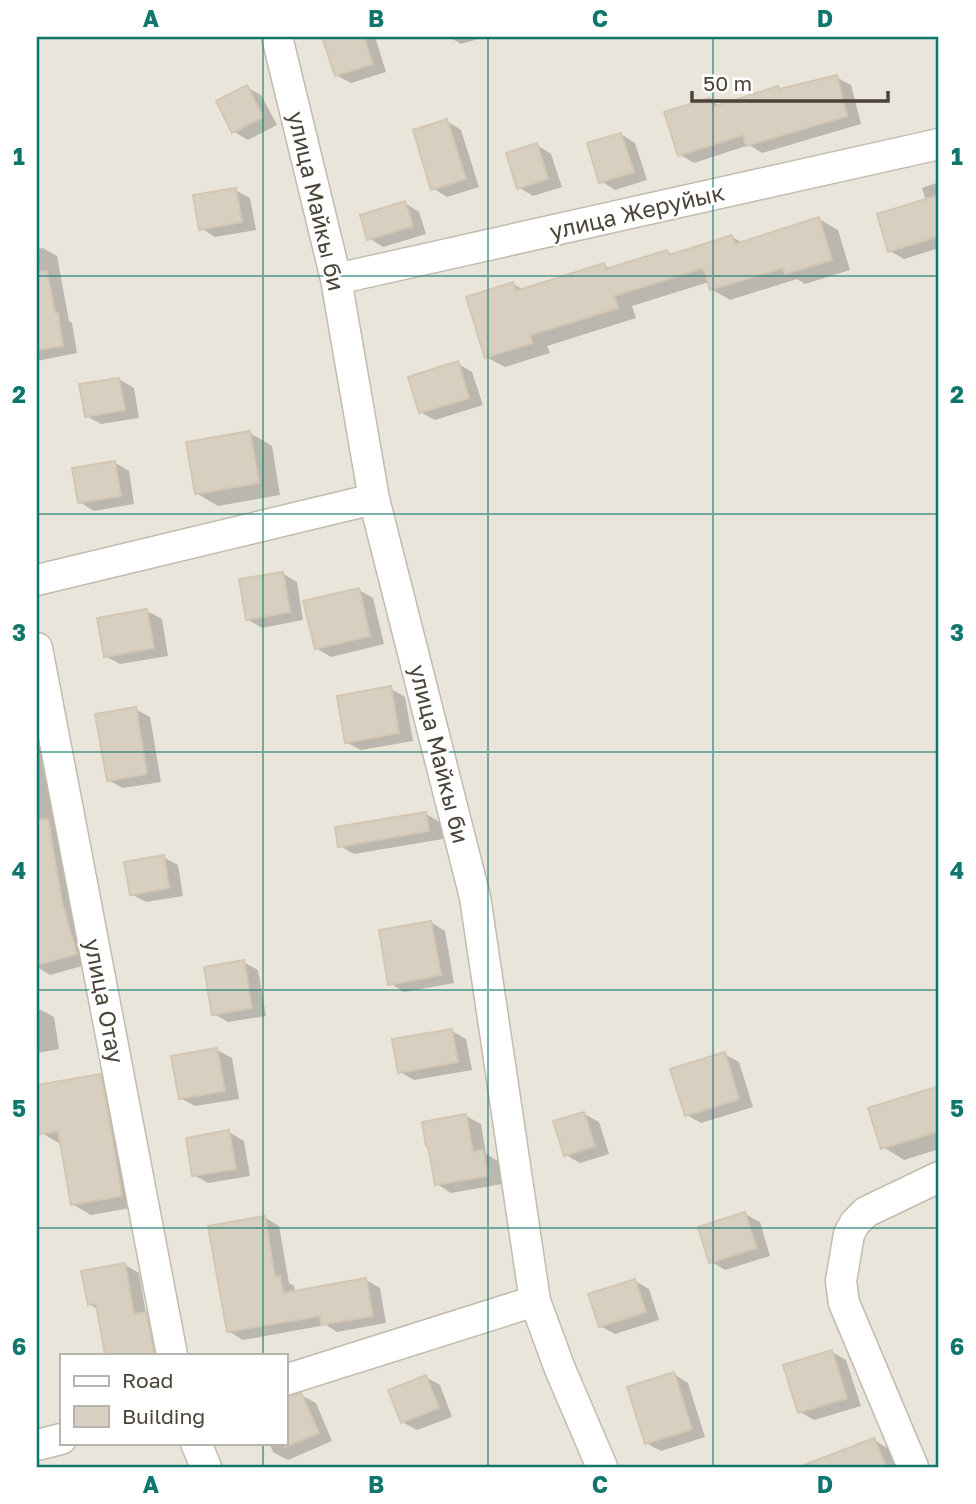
<svg xmlns="http://www.w3.org/2000/svg" width="976" height="1504" viewBox="0 0 976 1504" font-family="'Golos Text',sans-serif">
	<style>
		.residential { fill: #eae5da; fill-rule: evenodd }
		.shadow { fill: #0003 }
		.building { fill: #d8cfc1; stroke: #d3c7b4; stroke-width: 2 }
		.lines { fill: none; stroke-linecap: round; stroke-linejoin: round }
		.minor-casing { stroke: #c2bbae; stroke-width: 33 }
		.minor { stroke: #fff; stroke-width: 30 }
		.grid { fill: none; stroke: #0f766e; stroke-width: 2; stroke-opacity: 0.55 }
		.labels { text-anchor: middle; stroke-width: 5; stroke-linejoin: round; paint-order: stroke }
		.street-label { font-size: 23px; fill: #4b4439; stroke: #fff }
		.neatline { fill: none; stroke: #0f766e; stroke-width: 2.5 }
		.grid-label { font-size: 23px; text-anchor: middle; font-weight: bold; fill: #0f766e }
	</style>
	<rect width="100%" height="100%" fill="#f6f3ec"/>
	<!-- residential -->
	<path class="residential" d="M37 37H939V1467H37ZM61 1355H285V1443H61Z"/>
	<!-- shadow -->
	<path class="shadow" d="M324 37H375L386 72 351 83 336 75Z
		M449 37H485L461 44Z
		M836 77 851 85 861 124 762 153 749 145 694 163 679 154 710 100 720 106 778 88 782 90Z
		M247 87 261 95 277 125 248 140 233 131Z
		M447 121 461 130 479 187 447 197 433 188Z
		M621 134 635 143 647 180 615 190 601 181Z
		M537 145 551 154 562 187 533 196 518 187Z
		M939 182V248L904 259 890 251 926 201 922 188Z
		M235 190 250 198 256 230 215 237 201 228Z
		M405 203 419 212 426 234 383 247 369 238Z
		M819 219 838 230 850 270 805 284 797 279 730 300 711 289 709 282 632 306 636 318 547 346 550 353 505 367 486 357 513 284 524 290 604 265 611 269 667 251 673 255 732 237 743 243Z
		M43 248 57 256 69 321 72 323 77 353 37 361V249Z
		M457 363 472 372 483 405 435 420 420 412Z
		M119 379 134 388 139 418 101 424 86 416Z
		M250 433 272 446 280 495 218 506 196 493Z
		M114 462 129 471 134 504 94 511 80 502Z
		M282 573 297 582 303 620 262 628 247 619Z
		M359 590 373 598 384 644 331 657 316 648Z
		M147 611 162 619 168 656 120 664 105 656Z
		M390 688 405 697 413 741 361 750 346 742Z
		M37 701 93 963 50 975 37 967Z
		M135 709 150 717 161 782 123 788 108 780Z
		M426 814 440 822 443 839 354 854 340 846Z
		M163 857 178 865 183 896 146 902 131 894Z
		M431 922 445 931 454 983 404 992 390 983Z
		M243 962 258 970 266 1016 228 1022 214 1014Z
		M37 1009H39L54 1017 59 1049 37 1053Z
		M452 1031 466 1039 472 1070 414 1080 400 1072Z
		M217 1050 232 1058 239 1099 195 1106 180 1098Z
		M724 1054 739 1062 753 1107 701 1123 687 1115Z
		M100 1076 119 1087 141 1206 91 1215 72 1204 62 1145 42 1133 37 1104V1087Z
		M939 1088V1149L904 1160 883 1147 871 1109Z
		M584 1114 599 1122 609 1154 580 1163 566 1155Z
		M466 1116 481 1124 486 1154 498 1161 502 1184 451 1193 437 1184Z
		M229 1132 244 1141 250 1176 208 1183 194 1175Z
		M745 1214 760 1222 770 1256 725 1270 710 1261Z
		M264 1217 279 1226 289 1283 294 1286 295 1292 366 1280 380 1288 386 1323 337 1332 326 1325 243 1340 228 1331Z
		M125 1265 139 1273 146 1314 160 1322 166 1355H107L99 1310 89 1304Z
		M635 1281 649 1289 659 1320 615 1334 600 1326Z
		M832 1352 846 1360 861 1406 814 1420 800 1412Z
		M674 1374 688 1383 705 1437 661 1451 646 1443Z
		M426 1377 440 1385 452 1417 417 1430 402 1422Z
		M301 1395 316 1403 332 1441 288 1460 273 1452 269 1443H285Z
		M874 1440 889 1449 896 1467H843L838 1454Z"/>
	<!-- building -->
	<path class="building" d="M322 37H364L373 64 335 76Z
		M837 75 847 116 746 146 743 135 678 156 664 112 710 98 713 107 778 86 779 89Z
		M247 85 263 117 232 133 216 101Z
		M447 119 466 179 431 190 413 130Z
		M621 133 634 172 599 183 587 143Z
		M537 143 548 179 517 189 506 153Z
		M236 188 242 222 199 230 193 195Z
		M939 195V236L888 252 877 214Z
		M405 201 413 226 367 240 360 215Z
		M819 217 832 260 785 274 783 268 710 290 703 268 614 296 618 308 530 335 532 343 485 358 466 297 513 282 516 291 604 263 606 269 667 250 669 255 732 235 735 244Z
		M47 271 55 313H58L63 346 37 350V272Z
		M458 361 469 398 419 413 408 377Z
		M119 378 125 410 85 417 79 384Z
		M250 431 259 483 195 494 186 442Z
		M115 461 121 496 78 503 72 468Z
		M283 572 290 612 246 620 239 579Z
		M359 588 370 636 315 649 303 601Z
		M147 609 154 648 104 657 97 618Z
		M391 686 399 733 345 743 337 696Z
		M136 707 147 774 107 781 95 714Z
		M426 812 429 831 338 847 335 827Z
		M48 819 62 902 77 954 37 965V820Z
		M164 855 169 888 130 895 124 862Z
		M431 921 441 975 388 985 379 930Z
		M244 960 252 1008 212 1015 204 967Z
		M452 1029 458 1062 398 1073 392 1039Z
		M217 1048 225 1091 179 1099 171 1056Z
		M725 1052 739 1099 685 1116 670 1069Z
		M101 1074 122 1196 71 1205 58 1131 40 1134 37 1114V1085Z
		M939 1086V1131L881 1149 868 1108Z
		M584 1112 595 1146 564 1156 553 1121Z
		M466 1114 473 1152 483 1150 488 1176 435 1185 428 1146H426L422 1122Z
		M229 1130 236 1169 192 1176 186 1138Z
		M745 1212 757 1248 709 1263 698 1227Z
		M265 1216 275 1277 280 1276 283 1293 366 1278 373 1316 321 1325 320 1316 227 1332 208 1226Z
		M125 1263 134 1314 146 1312 154 1354 105 1355 96 1304 88 1305 81 1271Z
		M635 1279 646 1312 599 1327 588 1294Z
		M832 1350 847 1398 798 1413 783 1365Z
		M674 1372 692 1429 645 1444 627 1387Z
		M426 1375 439 1408 401 1423 388 1390Z
		M301 1393 319 1433 285 1447V1397Z
		M874 1438 886 1467H804V1465Z"/>
	<g class="lines">
		<defs>
			<path id="minor" d="M277 37 336 279 374 499 475 897 535 1301 560 1369 602 1467
				M336 279 939 144
				M37 580 374 499
				M37 648 172 1355
				M285 1380 535 1301
				M196 1443 206 1467
				M37 1445 61 1439
				M913 1467 844 1303 841 1281 849 1234 855 1223 866 1212 939 1177"/>
		</defs>
		<!-- minor casing -->
		<use href="#minor" class="minor-casing"/>
		<!-- minor -->
		<use href="#minor" class="minor"/>
	</g>
	<!-- grid -->
	<path class="grid" d="M263 37V1355M488 37V1467M713 37V1467M37 276H939M37 514H939M37 752H939M37 990H939M37 1228H939M263 1443V1467"/>
	<g class="labels">
		<!-- street labels -->
		<g class="street-label">
			<text transform="translate(316 201) rotate(77)" y="8">улица Майкы би</text>
			<text transform="translate(637 212) rotate(-13)" y="8">улица Жеруйык</text>
			<text transform="translate(439 754) rotate(76)" y="8">улица Майкы би</text>
			<text transform="translate(104 1001) rotate(79)" y="8">улица Отау</text>
		</g>
	</g>
	<!-- border -->
	<rect width="976" height="1504" fill="none" stroke="#ffffff" stroke-width="77"/>
	<!-- legend -->
	<rect x="60" y="1354" width="228" height="91" fill="#ffffff" stroke="#b7b4b0" stroke-width="2"/>
	<rect x="74" y="1376" width="35" height="10" fill="#ffffff" stroke="#b7b4b0" stroke-width="2"/>
	<text x="122" y="1388" font-size="21" fill="#4b4439">Road</text>
	<rect x="74" y="1406" width="35" height="21" fill="#d8cfc1" stroke="#b7b4b0" stroke-width="2"/>
	<text x="122" y="1424" font-size="21" fill="#4b4439">Building</text>
	<!-- scale -->
	<path d="M692 91v10h196v-10" fill="none" stroke="#4b4439" stroke-width="3.5"/>
	<text x="703" y="91" font-size="21" fill="#4b4439" stroke="#ffffff" stroke-width="5" paint-order="stroke">50 m</text>
	<rect x="38" y="38" width="899" height="1428" class="neatline"/>
	<g class="grid-label">
		<text x="151" y="27">A</text>
		<text x="376" y="27">B</text>
		<text x="600" y="27">C</text>
		<text x="825" y="27">D</text>
		<text x="19" y="165">1</text>
		<text x="957" y="165">1</text>
		<text x="19" y="403">2</text>
		<text x="957" y="403">2</text>
		<text x="19" y="641">3</text>
		<text x="957" y="641">3</text>
		<text x="19" y="879">4</text>
		<text x="957" y="879">4</text>
		<text x="19" y="1117">5</text>
		<text x="957" y="1117">5</text>
		<text x="19" y="1355">6</text>
		<text x="957" y="1355">6</text>
		<text x="151" y="1493">A</text>
		<text x="376" y="1493">B</text>
		<text x="600" y="1493">C</text>
		<text x="825" y="1493">D</text>
	</g>
</svg>
